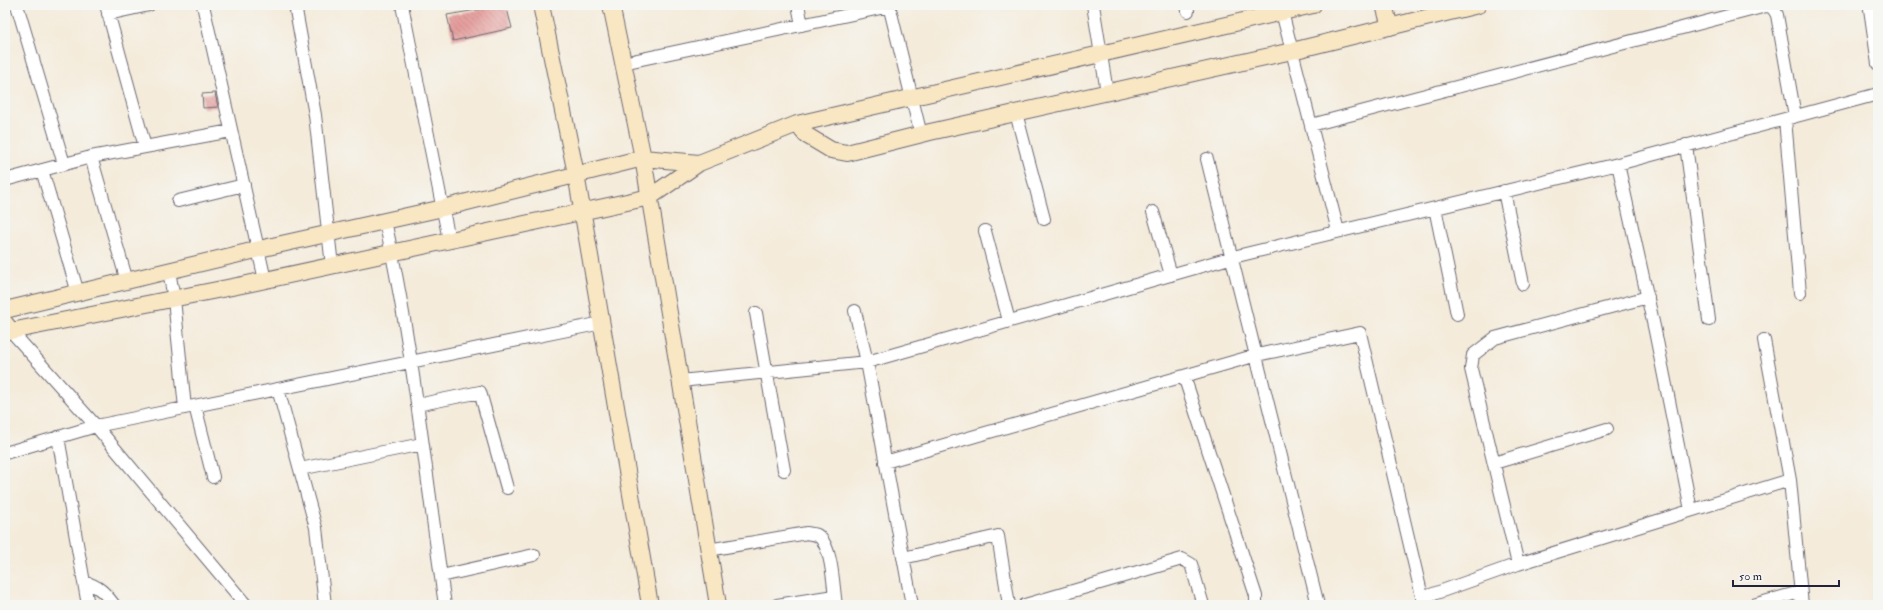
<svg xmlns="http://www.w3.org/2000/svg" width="1883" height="610" viewBox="0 0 1883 610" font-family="'IM FELL Double Pica',serif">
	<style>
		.building { fill: url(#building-back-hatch) }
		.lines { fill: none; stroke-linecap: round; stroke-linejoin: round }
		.street-casing { stroke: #6c6873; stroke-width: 14 }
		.secondary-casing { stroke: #6c6873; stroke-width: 18 }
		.street { stroke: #fff; stroke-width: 12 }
		.secondary { stroke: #f9e7c3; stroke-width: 16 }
	</style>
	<defs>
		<pattern id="building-back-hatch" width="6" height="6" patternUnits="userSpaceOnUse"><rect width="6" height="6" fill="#e59d9b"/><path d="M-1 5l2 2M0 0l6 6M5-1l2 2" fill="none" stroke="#b98080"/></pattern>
	</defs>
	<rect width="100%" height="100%" fill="#f6f6f2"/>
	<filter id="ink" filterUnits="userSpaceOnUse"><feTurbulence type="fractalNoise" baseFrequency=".025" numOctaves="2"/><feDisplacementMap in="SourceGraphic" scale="8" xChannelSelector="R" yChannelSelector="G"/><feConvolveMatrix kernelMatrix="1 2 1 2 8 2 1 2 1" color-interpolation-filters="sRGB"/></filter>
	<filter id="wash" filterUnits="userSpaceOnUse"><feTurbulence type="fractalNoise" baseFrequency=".012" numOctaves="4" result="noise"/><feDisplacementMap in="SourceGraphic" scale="16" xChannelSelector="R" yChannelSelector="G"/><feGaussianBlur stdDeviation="0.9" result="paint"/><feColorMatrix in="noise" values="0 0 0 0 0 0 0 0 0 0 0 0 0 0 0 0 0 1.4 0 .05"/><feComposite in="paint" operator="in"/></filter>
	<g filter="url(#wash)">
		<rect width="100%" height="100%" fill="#f4ebda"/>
		<g id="blocks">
			<!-- building -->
			<path class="building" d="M506 5 512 28 453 41 447 15Z
				M215 93 218 107 203 108 202 94Z"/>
		</g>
	</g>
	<g filter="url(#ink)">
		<use href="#blocks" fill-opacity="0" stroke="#6c6873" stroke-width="1"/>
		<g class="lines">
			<defs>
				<path id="street" d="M17 5 64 164
					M106 5 145 147
					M203 5 265 280
					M295 5 315 115 332 266
					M402 5 449 240
					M798 5 802 25
					M889 5 921 135
					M1093 5 1107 92
					M1187 5 1188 11
					M1870 9 1878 64
					M1282 12 1338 231
					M108 14 149 5
					M623 63 890 6
					M1016 113 1044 219
					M1785 119 1800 293
					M1311 125 1766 6C1772 6 1774 9 1777 15L1795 116
					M1686 145 1709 320
					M91 157 231 131
					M1207 159 1318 605
					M1618 164 1655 331 1691 510
					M42 170 78 293
					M5 180 91 157 127 281
					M1504 191 1523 284
					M178 201 244 185
					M1435 208 1457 314
					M1153 212 1171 275
					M385 221C413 347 426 477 445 605
					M985 231 1009 321
					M169 271 174 299 185 408
					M855 311 867 362 912 605
					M756 313 784 470
					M5 332 11 331 96 426 246 605
					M1764 340 1790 480 1802 605
					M1184 376 1256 596V605
					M680 381 867 362 1233 257 1618 164 1878 94
					M278 389 316 528 325 605
					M417 405 480 392 507 488
					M195 406 213 477
					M58 437 88 605
					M5 453 96 426 602 323
					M885 462 1257 355 1360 333 1424 605
					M1494 463 1607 429
					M300 469 422 444
					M708 550 807 533C810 534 814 534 817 535 833 545 833 588 836 605
					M903 558 998 536 1009 605
					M1518 564 1471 369 1473 355 1495 338 1648 297
					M441 576 534 555
					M84 582C99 586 105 593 114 605
					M1422 598 1518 564 1790 480
					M777 605 834 596
					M1025 605 1182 559 1191 564 1203 605
					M1753 605 1800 592"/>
				<path id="secondary" d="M541 5 576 174 650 605
					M611 5 643 158 718 605
					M1384 5 1390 27
					M797 124 806 135 831 150 847 153 930 132 1292 51 1478 5
					M5 310 268 247 443 208 643 158 699 163
					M5 323 11 331 247 284 650 197 699 163 797 124 1313 5"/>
			</defs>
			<!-- street casing -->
			<use href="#street" class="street-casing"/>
			<!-- secondary casing -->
			<use href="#secondary" class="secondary-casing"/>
			<!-- street -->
			<use href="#street" class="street"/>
			<!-- secondary -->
			<use href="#secondary" class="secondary"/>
		</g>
	</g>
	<!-- margin -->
	<rect width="1883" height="610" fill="none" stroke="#f6f6f2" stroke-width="20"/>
	<!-- scale -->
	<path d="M1733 580v6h106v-6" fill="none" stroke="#22223b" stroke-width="2"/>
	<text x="1739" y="580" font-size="12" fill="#22223b" stroke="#f6f6f2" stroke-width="3" paint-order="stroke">50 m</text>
</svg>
